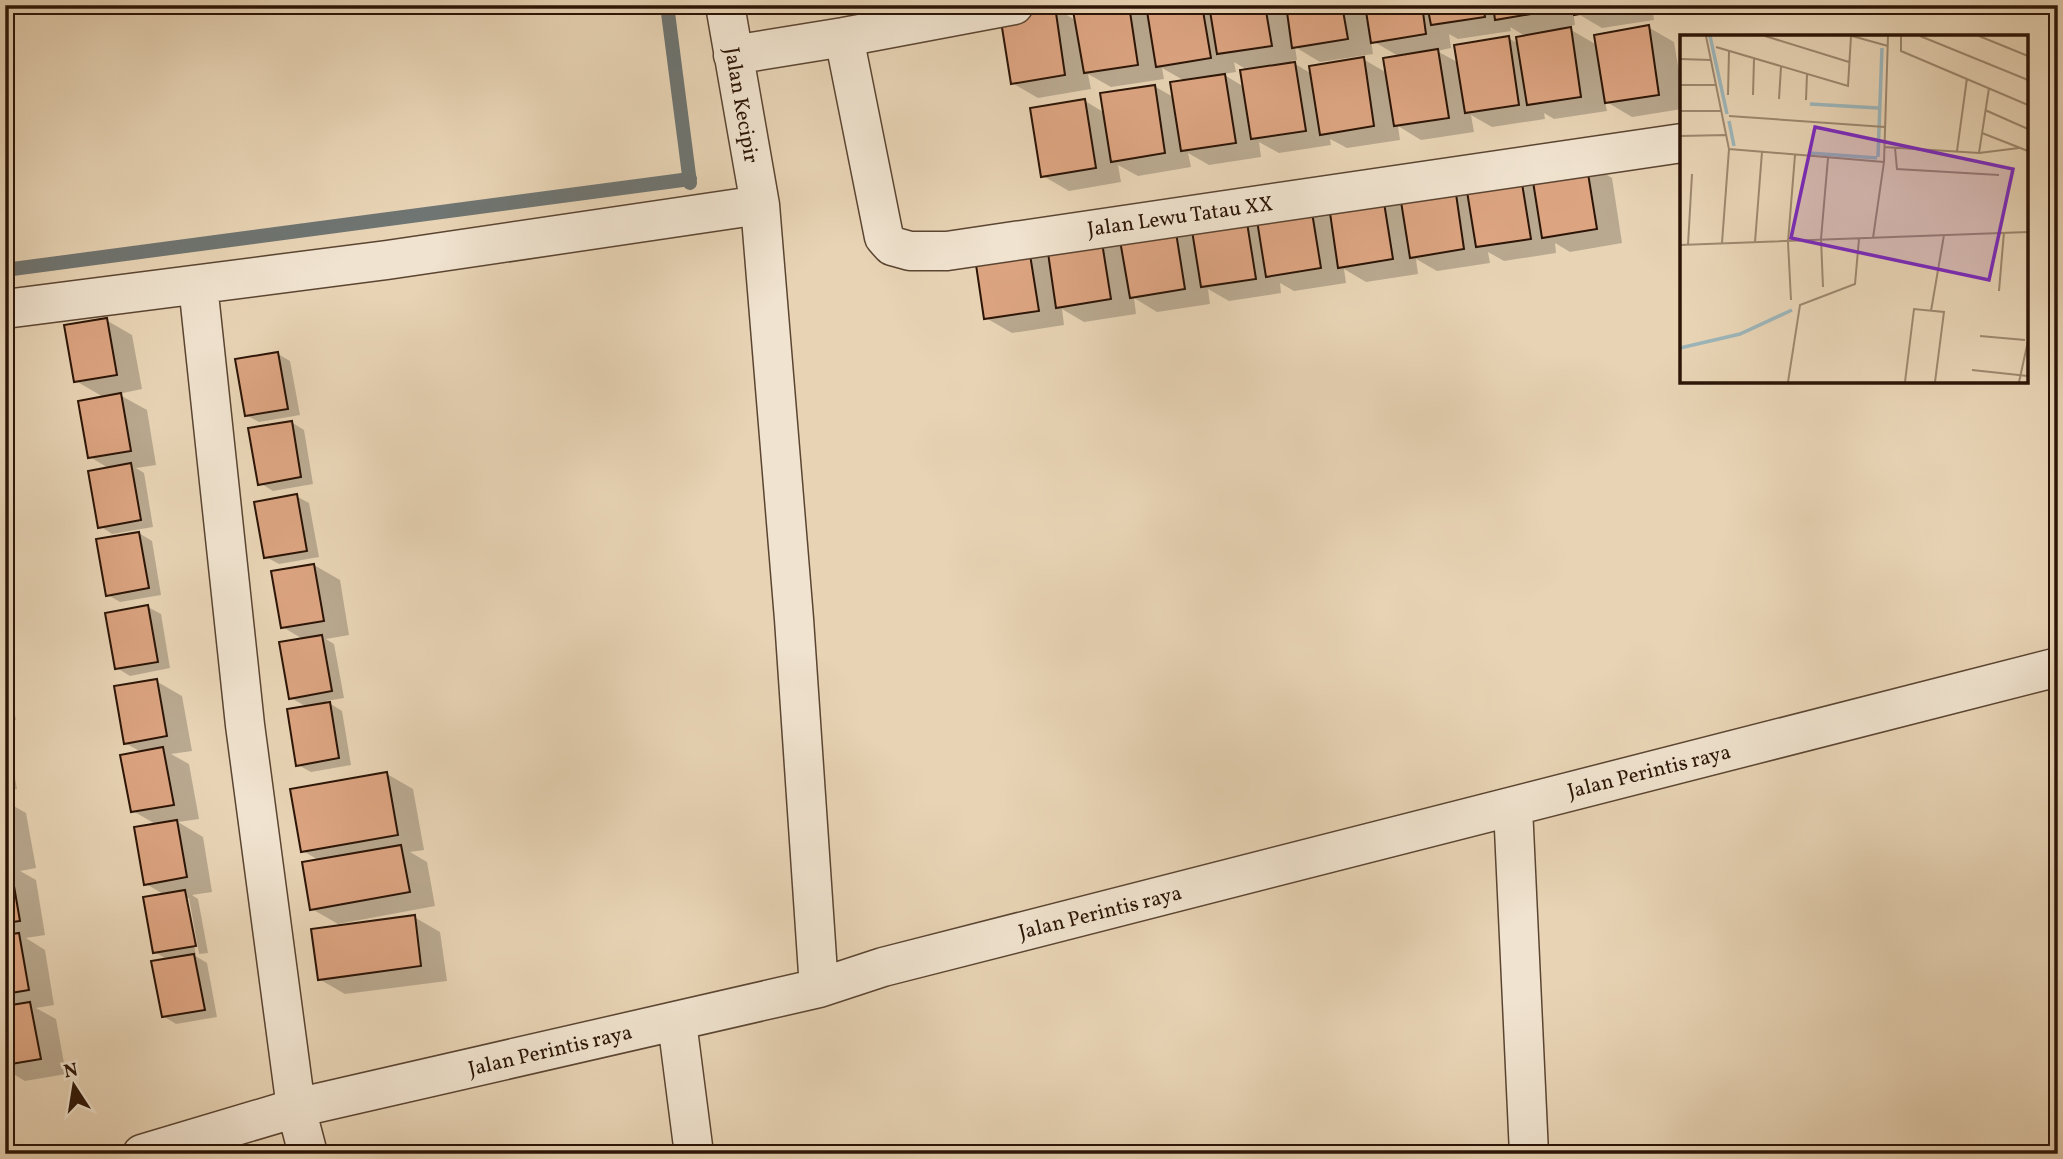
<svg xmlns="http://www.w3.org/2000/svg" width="2063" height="1159" viewBox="0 0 2063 1159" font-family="Vollkorn,serif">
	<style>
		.shadow { fill: #0003; fill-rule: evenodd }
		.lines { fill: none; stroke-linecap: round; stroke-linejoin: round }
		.stream { stroke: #6f7572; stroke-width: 14 }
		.building { fill: #dca481; stroke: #2c1507; stroke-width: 2 }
		.street-casing { stroke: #5b4532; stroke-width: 41 }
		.street { stroke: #f0e3cf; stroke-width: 38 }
		.labels { text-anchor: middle; stroke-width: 6; stroke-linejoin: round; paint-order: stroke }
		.street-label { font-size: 21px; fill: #2c1507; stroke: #f0e3cf }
		.inset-river { fill: none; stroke: #9cb5b9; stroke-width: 3.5 }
		.inset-road { fill: none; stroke: #9d886f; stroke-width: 2 }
		.view { fill: #7b2cbf; fill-opacity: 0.15; stroke: #7b2cbf; stroke-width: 3.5 }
		.inset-edge { fill: none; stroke: #2c1507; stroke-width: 3.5 }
	</style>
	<rect width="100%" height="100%" fill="#e8d4b5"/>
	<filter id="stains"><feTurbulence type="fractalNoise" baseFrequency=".00286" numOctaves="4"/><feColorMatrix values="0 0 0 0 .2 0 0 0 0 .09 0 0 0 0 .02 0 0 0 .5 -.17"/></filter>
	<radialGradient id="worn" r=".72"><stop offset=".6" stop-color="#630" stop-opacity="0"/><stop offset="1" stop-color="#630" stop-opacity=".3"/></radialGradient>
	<!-- shadow -->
	<path class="shadow" d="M1081 5H1140L1149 10 1148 5H1652L1654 20 1602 28 1573 11 1575 25 1566 27 1597 45 1648 27 1674 42 1682 89V109L1632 117 1605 101 1607 111 1554 119 1544 113 1545 119 1492 127 1471 115 1474 132 1421 140 1398 126 1400 140 1347 148 1330 139 1331 145 1279 153 1259 142 1261 157 1209 165 1188 153 1191 167 1138 176 1118 165 1121 182 1069 191 1043 176 1085 101 1105 113 1154 86 1175 98 1185 81 1162 68 1164 79 1111 87 1088 74 1091 89 1038 98 1012 83 1055 8 1077 21ZM1510 27 1527 37 1519 44 1508 38 1459 63 1437 51 1451 48 1449 34 1458 39 1511 31ZM1371 40 1400 57 1387 73 1363 59 1312 74 1290 61 1297 60 1295 47 1320 62 1373 54ZM1234 62 1249 71 1244 87 1223 74 1236 72Z
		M1586 162 1612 178 1622 243 1570 252 1555 243 1556 253 1504 261 1488 252 1490 263 1437 271 1416 259 1418 274 1366 282 1344 269 1346 283 1294 291 1280 283 1281 293 1229 301 1208 289 1210 304 1157 312 1134 298 1136 314 1084 322 1062 309 1064 325 1012 333 986 318 1028 244 1050 257Z
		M106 320 132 335 142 389 118 394 147 410 156 465 136 468 144 473 153 527 112 534 100 526 110 469 90 457 105 398 76 381Z
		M278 354 290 361 300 415 259 422 246 415Z
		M291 422 304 430 313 484 273 491 260 483Z
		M296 496 309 503 319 557 279 564 266 557Z
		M139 533 152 541 161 595 120 602 108 595Z
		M314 565 340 580 349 635 326 639 334 644 344 698 326 701 342 711 351 765 311 772 298 765 307 707 291 698 304 640 283 627Z
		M148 607 161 614 170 668 130 676 117 668Z
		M5 665 16 720 5 722Z
		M156 681 182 696 192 751 171 754 189 764 199 819 178 822 203 837 212 892 192 895 198 899 208 953 199 954 189 898H185L196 955H194L207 963 217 1017 176 1024 163 1016 168 960 155 952 165 895 146 884 157 825 133 811 143 753 125 743Z
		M5 734 7 735 17 789 5 791Z
		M387 774 413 789 424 850 410 852 427 862 435 906 338 924 312 909 320 861 303 851Z
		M5 801 26 813 36 868 20 871 36 880 45 935 26 938 45 950 54 1005 36 1008 56 1019 66 1074 25 1081 5 1069Z
		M414 917 440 932 447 981 345 994 319 979Z"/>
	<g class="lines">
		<!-- stream -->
		<path class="stream" d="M667 5 690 183
			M5 270 690 179"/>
	</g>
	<!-- building -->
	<path class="building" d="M1072 5H1129L1138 65 1084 73Z
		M1146 5H1202L1211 58 1156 67Z
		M1209 5H1265L1272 46 1217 54Z
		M1286 5H1342L1348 39 1292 48Z
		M1365 5H1422L1426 34 1371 43Z
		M1427 5H1483L1485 17 1431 25Z
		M1493 5H1549V11L1495 20Z
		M1573 5H1629L1574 15Z
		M1055 6 1065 75 1011 84 1000 15Z
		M1649 25 1659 95 1605 103 1594 35Z
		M1571 27 1581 97 1527 105 1516 37Z
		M1509 36 1519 105 1465 113 1454 45Z
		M1438 49 1449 118 1394 126 1383 58Z
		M1364 57 1374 126 1320 135 1309 66Z
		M1295 62 1306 131 1251 139 1240 70Z
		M1225 74 1236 143 1181 151 1170 82Z
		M1155 85 1165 153 1111 162 1100 93Z
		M1085 99 1096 168 1041 177 1030 108Z
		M1586 161 1597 229 1542 238 1531 169Z
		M1520 171 1531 239 1476 247 1465 179Z
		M1454 180 1464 249 1410 258 1399 189Z
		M1382 190 1393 259 1338 268 1328 199Z
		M1310 200 1321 268 1266 277 1255 208Z
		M1245 210 1256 279 1201 287 1190 218Z
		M1174 220 1185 289 1130 298 1118 229Z
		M1100 230 1111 299 1056 308 1046 239Z
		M1028 242 1039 311 984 319 974 251Z
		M107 318 117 375 74 382 64 325Z
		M278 352 288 409 245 416 235 359Z
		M121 393 131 451 88 458 78 401Z
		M292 421 301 477 258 485 248 428Z
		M131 463 141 520 98 528 88 471Z
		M297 494 307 551 264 558 254 502Z
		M139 532 149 588 106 596 96 539Z
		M314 564 324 621 281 628 271 571Z
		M148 605 158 662 115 669 105 613Z
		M322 635 332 691 289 699 279 642Z
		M157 679 167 736 124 744 114 686Z
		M330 702 339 758 296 766 287 709Z
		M163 747 174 805 131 812 120 755Z
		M387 772 398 835 301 852 290 789Z
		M177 820 187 877 144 885 134 827Z
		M5 822 11 854 5 855Z
		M401 845 410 892 310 910 302 862Z
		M10 863 20 921 5 923V864Z
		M185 890 196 946 153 953 143 897Z
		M415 915 421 966 318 980 311 929Z
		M19 933 29 990 5 994V935Z
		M194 954 205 1010 162 1017 151 961Z
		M30 1002 41 1059 5 1065V1006Z"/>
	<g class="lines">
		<defs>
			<path id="street" d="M725 5 760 205 794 619 819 988
				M844 37 884 237 892 246 910 251H947L1682 143
				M733 55 844 37 1014 5
				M198 285 245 725 296 1108 308 1154
				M5 309 387 260 760 205
				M1513 807 1529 1154
				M677 1022 694 1154
				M142 1154 296 1108 819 988 883 967 2058 667"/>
		</defs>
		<!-- street casing -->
		<use href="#street" class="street-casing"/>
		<!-- street -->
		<use href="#street" class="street"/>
	</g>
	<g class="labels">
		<!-- street labels -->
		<g class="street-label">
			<text transform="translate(742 105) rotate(80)" y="7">Jalan Kecipir</text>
			<text transform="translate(1180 216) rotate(-8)" y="7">Jalan Lewu Tatau XX</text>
			<text transform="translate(1649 771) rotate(-14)" y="7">Jalan Perintis raya</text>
			<text transform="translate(1100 912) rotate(-14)" y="7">Jalan Perintis raya</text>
			<text transform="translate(550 1050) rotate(-13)" y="7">Jalan Perintis raya</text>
		</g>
	</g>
	<!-- overview -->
	<g transform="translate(1680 35)">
		<rect width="348" height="348" fill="#e8d4b5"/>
		<path class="inset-river" d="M30 1 47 79M130 69 198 73M49 86 54 111M129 118 197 123M198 122 202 13M0 313 60 299 112 275"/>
		<path class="inset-road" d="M26 1 49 114 42 208M85 1 169 27M172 1 208 11M221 1V16L348 70M240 1 348 45M299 1 348 21M36 12 168 51 171 1M0 24 31 25M0 50H36M48 60 49 16M73 60 74 24M99 64 101 32M126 65 127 39M305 75 348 94M0 76H41M49 81 205 92M302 98 348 116M0 101 47 100M204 112 299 118 309 53M215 113 217 134 319 140M49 114 204 127M277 116 287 43M299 118 339 113M193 203 204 127 208 1M75 207 82 117M0 210 348 197M8 210 12 139M143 252 141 204 148 123M319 256 324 197M111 265 108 207 115 120M251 276 264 200M300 301 345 305M292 335 348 341M108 347 120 270 175 249 179 204M225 347 234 274 264 277 255 347M339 347 348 306"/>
		<path class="view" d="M135 92 333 134 309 245 111 203Z"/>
		<rect width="348" height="348" class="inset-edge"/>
	</g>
	<!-- margin -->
	<rect width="2063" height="1159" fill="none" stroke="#e8d4b5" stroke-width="28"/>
	<rect x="7" y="7" width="2049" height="1145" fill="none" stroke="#2c1507" stroke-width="3.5"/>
	<rect x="14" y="14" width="2035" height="1131" fill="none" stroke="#2c1507" stroke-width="2"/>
	<!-- north arrow -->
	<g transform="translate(74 1086) rotate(348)" stroke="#f0e3cf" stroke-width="5" paint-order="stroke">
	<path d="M0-5L12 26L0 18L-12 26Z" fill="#2c1507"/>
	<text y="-10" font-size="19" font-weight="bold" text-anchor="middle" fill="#2c1507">N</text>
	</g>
	<rect width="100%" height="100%" filter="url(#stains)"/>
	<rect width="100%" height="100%" fill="url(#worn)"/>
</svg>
